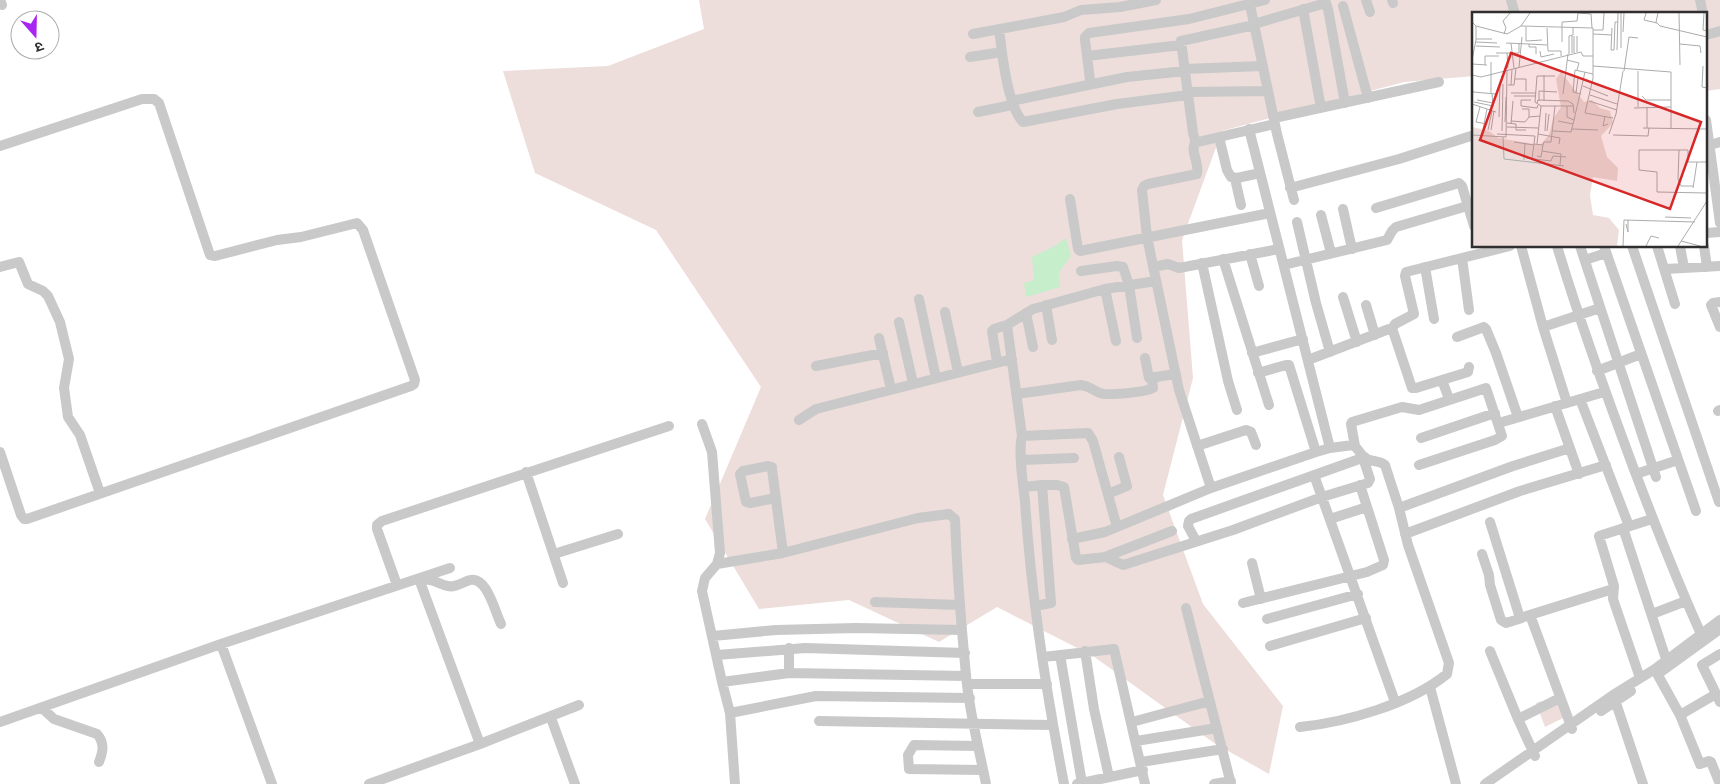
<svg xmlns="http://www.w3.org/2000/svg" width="1720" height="784" viewBox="0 0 1720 784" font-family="Ubuntu,'Noto Sans Devanagari',sans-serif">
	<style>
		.green { fill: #eddedb }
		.water { fill: #c6eeca }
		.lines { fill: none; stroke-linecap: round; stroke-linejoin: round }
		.minor { stroke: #c9c9c9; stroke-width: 10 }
		.inset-road { fill: none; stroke: #acacac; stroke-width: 1 }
		.view { fill: #d62828; fill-opacity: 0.15; stroke: #d62828; stroke-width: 2.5 }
		.inset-edge { fill: none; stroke: #2f2f2f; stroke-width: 2.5 }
	</style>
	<rect width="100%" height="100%" fill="#fff"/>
	<!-- green -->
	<path class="green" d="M699 0H1720V89L1706 91V14H1474V76L1404 82 1222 131 1182 240 1193 378 1163 495 1203 604 1283 706 1269 774 1214 743 1093 656 997 607 939 642 849 600 759 609 705 519 761 387 656 230 535 173 503 71 608 66 704 29Z
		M1557 699 1565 717 1545 727 1536 703 1542 701 1544 705Z"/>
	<!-- water -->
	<path class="water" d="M1066 238 1071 256 1059 272 1060 287 1026 297 1024 283 1034 280 1032 257 1055 246Z"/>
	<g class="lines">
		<!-- minor -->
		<path class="minor" d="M0 0 2 5
			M1249 0 1277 134 1294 200
			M1325 0 1328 9 1345 103
			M1366 0 1370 12
			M1392 0 1393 3
			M1511 0 1515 14
			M1700 0 1703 14
			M1343 6 1368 98
			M1303 9 1321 108
			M1254 24 1326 3
			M1254 25 1181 41 1193 133 1195 140 1198 142 1275 124
			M999 29C1002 53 1007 105 1023 122L1117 104 1188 95
			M973 34 1064 17 1081 10 1120 7 1156 0
			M1706 35 1720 31
			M1087 56 1181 45
			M970 57 1002 52
			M1184 69 1263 66
			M1088 85 1127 77 1185 71
			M1187 92 1268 91
			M978 112 1007 106 1016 100 1088 85 1090 80 1085 40V37L1089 33 1189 19 1265 0
			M1274 118 1439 82
			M1706 120 1720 223
			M1249 129 1330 448
			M1219 137 1227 170 1231 177 1237 178
			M1196 141C1189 151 1200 163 1197 174L1148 184 1144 186 1142 190 1147 237 1179 390 1211 488
			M1710 145 1720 142
			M0 146 142 99H154L159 103 210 255 215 256 277 240 301 237 357 223 363 230 415 380 414 384 411 386 27 519H24L21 515 0 452
			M1290 188 1399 159 1474 135
			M1070 199 1078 249 1080 251 1270 213
			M1241 205 1236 183 1237 178 1260 173
			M1376 208 1459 183 1462 186 1474 226
			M1343 209 1352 249
			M1321 215 1331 253
			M1297 222 1316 303 1330 352
			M1706 233 1720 232
			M1521 246 1543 327 1567 403
			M1557 246C1580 323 1607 397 1635 472 1656 527 1677 581 1701 634
			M1580 246 1656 477
			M1604 246 1696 511
			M1632 246 1719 502
			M1657 246 1675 304
			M1680 246 1684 268
			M1704 246 1707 267
			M1250 254 1259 286
			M1462 258 1469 310
			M1223 259 1269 405
			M1585 260 1606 253
			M1202 263 1228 381 1237 410
			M1284 265 1387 240 1392 231 1396 227 1474 204
			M0 267 19 262 28 284 43 291 48 296 60 322 69 359 64 388 68 417 80 435 100 493
			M1153 267 1168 264 1179 268 1279 249
			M1425 267 1434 319
			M1665 269 1720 266
			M1081 271 1117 266 1123 267 1129 285 1137 338
			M1105 289 1116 341
			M1343 297 1357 342
			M919 299 936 378
			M1720 302 1713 303 1711 305 1720 327
			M1046 305 1052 340
			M1366 305 1375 335
			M945 312 958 372
			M1026 313 1033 347
			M899 322 913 383
			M1543 327 1600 308
			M1391 330 1395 324 1414 314 1405 276 1406 272 1510 246
			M1457 337 1484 327 1486 329 1496 353 1518 417
			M879 338 891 389
			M1252 353 1303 339
			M1145 358 1149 378 1176 374
			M1308 360 1389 329 1393 331 1412 388H1416L1468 372 1469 367
			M997 362 992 331 994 329 1007 325
			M816 366 883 353
			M1597 371 1641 354
			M1258 373 1286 365H1289L1316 452
			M1442 380 1449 399
			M1017 394 1081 385C1090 386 1092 390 1100 393 1107 396 1146 392 1153 388L1152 378
			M1580 399 1629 526
			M1555 406 1579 474
			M1718 411 1720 410
			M799 420 816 409 1012 359
			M1499 423 1604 392
			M702 424 712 452 720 553 717 564 705 578 702 591 722 682 730 713 735 784
			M1022 436 1007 325 1033 309 1105 289 1156 281
			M1421 438 1495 413
			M1197 446 1246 430 1251 432 1256 445
			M1355 446 1351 424 1352 422 1402 407 1419 410 1486 388 1502 436 1495 440 1419 465
			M1022 460 1074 458
			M526 472 563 583
			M1636 474 1678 460
			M1314 475 1395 702
			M1042 485H1057L1064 487 1076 558 1078 560 1106 557 1123 565 1233 530 1322 497 1368 483 1370 479 1363 458
			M1024 487 1042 485 1051 603 1035 606
			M1108 494 1127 486 1119 457
			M776 498 750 503 746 502 740 474 743 471 768 466 772 467V469L783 553
			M1399 508 1513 466 1570 448
			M1330 519 1367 507
			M1490 522 1520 618 1613 589
			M1623 528 1666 659
			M1405 534 1520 491 1606 465
			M1072 539 1105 532 1211 488 1316 452 1330 448 1353 445C1358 448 1360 454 1365 458 1370 462 1379 460 1385 465L1399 508 1408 545 1449 663 1447 674C1410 704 1347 722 1300 727
			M1196 541 1188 526 1189 521 1191 519 1365 457
			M554 554 618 534
			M1482 554 1489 575 1490 585 1501 620 1506 623 1522 618
			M1105 557 1172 531
			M1252 563 1261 599
			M717 564 783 553 918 518 949 514 955 519C957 571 961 623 966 675 969 712 979 748 986 784
			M419 579 480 744
			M422 581C431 577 438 584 448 586 455 588 463 582 470 580 487 576 495 612 501 624
			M397 585 377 529V525L382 521 669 426
			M875 602 959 605
			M1243 603 1367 572 1383 565 1384 560 1360 485
			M1186 608 1231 784
			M1652 614 1686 601
			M1530 615 1572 729
			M1267 619 1358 594
			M713 636 776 630 856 628 962 630
			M221 644 272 784
			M1270 646 1366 618
			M1085 651 1094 709 1109 777
			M1490 651 1518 719 1535 756
			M1720 654 1702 665 1720 702
			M717 655 805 648 965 653
			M1060 655 1082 783
			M1043 657 1114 649 1145 784
			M1655 670 1680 715 1700 764 1709 761 1711 762 1720 784
			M789 673V648
			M1658 674 1720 629
			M1640 678 1613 599 1614 586 1599 536 1652 519
			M722 682 789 673 966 676
			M967 684H1047
			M1430 687 1456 784
			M1614 697 1643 784
			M42 708 54 719 97 734C105 743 103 752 99 762
			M1601 711 1631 691
			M730 713 816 696 970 698
			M1680 715 1716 694
			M551 718 575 784
			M1518 719 1560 698
			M819 721 1052 725
			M0 722 221 644 450 568
			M1132 722 1210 701
			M1136 741 1217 728
			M978 746 914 745 908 755 909 769 983 770
			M1141 762 1223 749
			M369 784 480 744 579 705
			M1064 784C1046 691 1031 596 1025 501 1023 484 1018 451 1022 436L1088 433 1093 441 1117 527
			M1077 784 1143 770
			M1214 784 1231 781
			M1485 784 1613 695 1655 669 1720 620"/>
	</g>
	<!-- overview -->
	<g transform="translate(1472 12)">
		<rect width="235" height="235" fill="#fff"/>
		<path d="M89 60 112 90 120 88 128 96 138 99 141 111 129 124 135 145 146 156 145 169 121 165 118 183 121 203 137 206 147 218 145 234H0V115L17 119 26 126 68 133 77 123 81 107 89 95 84 67Z" fill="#eddedb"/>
		<path class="inset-road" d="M174 1 172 8 185 11M186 1 184 10 188 14 235 25M207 1 208 53M232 1 231 18 235 19M0 10 4 14V28L0 48M4 14 35 22 49 14 58 1M49 14 121 16V66L113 101 141 106M54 15V29L70 28M75 16 76 39H89V44M140 16 139 38H142L143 10H146M121 18H131L132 1M151 20 152 1M32 22 34 16 31 9 38 1M121 22 140 23M102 24V41M4 27H20M4 30 25 31M90 30V10L105 9 106 1 119 2 120 16M34 31 57 32V35H64V42M39 31 42 56M57 32 75 33M208 32 228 34 229 41M4 34 28 35M149 36V1M145 38 146 1M68 39 69 45 82 42M105 40V24M24 41H47V31M100 41V24M97 42V24L101 23V16M95 48 107 51 105 58M0 52 15 53M13 53V44H27M121 54 199 60V117M231 54 230 75 235 76M47 55 50 25M33 58 36 55 35 41M152 59 157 25 166 26M0 63 9 65 109 40 111 44H121M83 64H65L63 90 69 94H101M43 67H54V79M36 73H42L44 56M39 73 40 57M111 74 136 84M0 76 1 80 24 82M19 81V50M39 81H64M104 81 106 66M91 82 96 42M109 82 101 80 103 58 121 62M118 83 145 92M42 84H63M170 84 174 88H199M5 88 21 91M59 88H49V94L65 96 66 93M67 89V79L85 80M72 89V63M117 89 145 98M2 90 21 94 20 82M65 91 66 88 96 89 101 92 102 101M0 92 24 100M95 94V105L102 108 113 60M8 95 4 110 15 112M166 95V59M175 95V116M162 96 199 95M50 97H57V105L68 104M133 104 131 114 136 112M27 105 28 72M39 109 53 110 57 105M86 109 101 112M33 110 34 85M35 111 44 112V118H54M39 112 41 89M35 115 66 116M171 116 235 117M11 117 15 97M100 117 126 118M16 118 20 99M19 118 22 99M30 119 31 72M73 119 74 101M75 119 77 102M81 119 99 120 102 108M25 122 63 124M66 122 88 126 87 132M137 122 144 102 151 59M0 123 34 125 35 58M141 123 176 124 177 116M31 125 32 147 92 154M42 130 62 133M62 132 71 133 69 145 65 144M65 132 69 94M71 133 72 130H79L83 94M207 138 206 167 209 174H221M70 139 89 142 88 153M54 146 79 149 81 144 94 145M60 147 63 124M52 148 53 131M235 150H216V138H167V158L185 160V180L235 181M221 176 225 150M193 205 219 206M154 212 156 220V208M209 229 228 234M151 234 152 208 223 210M174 234 179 224 187 226M206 234 235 189"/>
		<path class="view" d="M39 41 229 110 198 197 8 128Z"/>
		<rect width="235" height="235" class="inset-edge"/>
	</g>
	<!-- north arrow -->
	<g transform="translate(35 35) rotate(160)"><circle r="24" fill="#ffffff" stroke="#acacac"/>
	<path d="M0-4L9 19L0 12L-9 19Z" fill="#a825f2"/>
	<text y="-8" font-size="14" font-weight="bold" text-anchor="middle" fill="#2f2f2f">उ</text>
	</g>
</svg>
